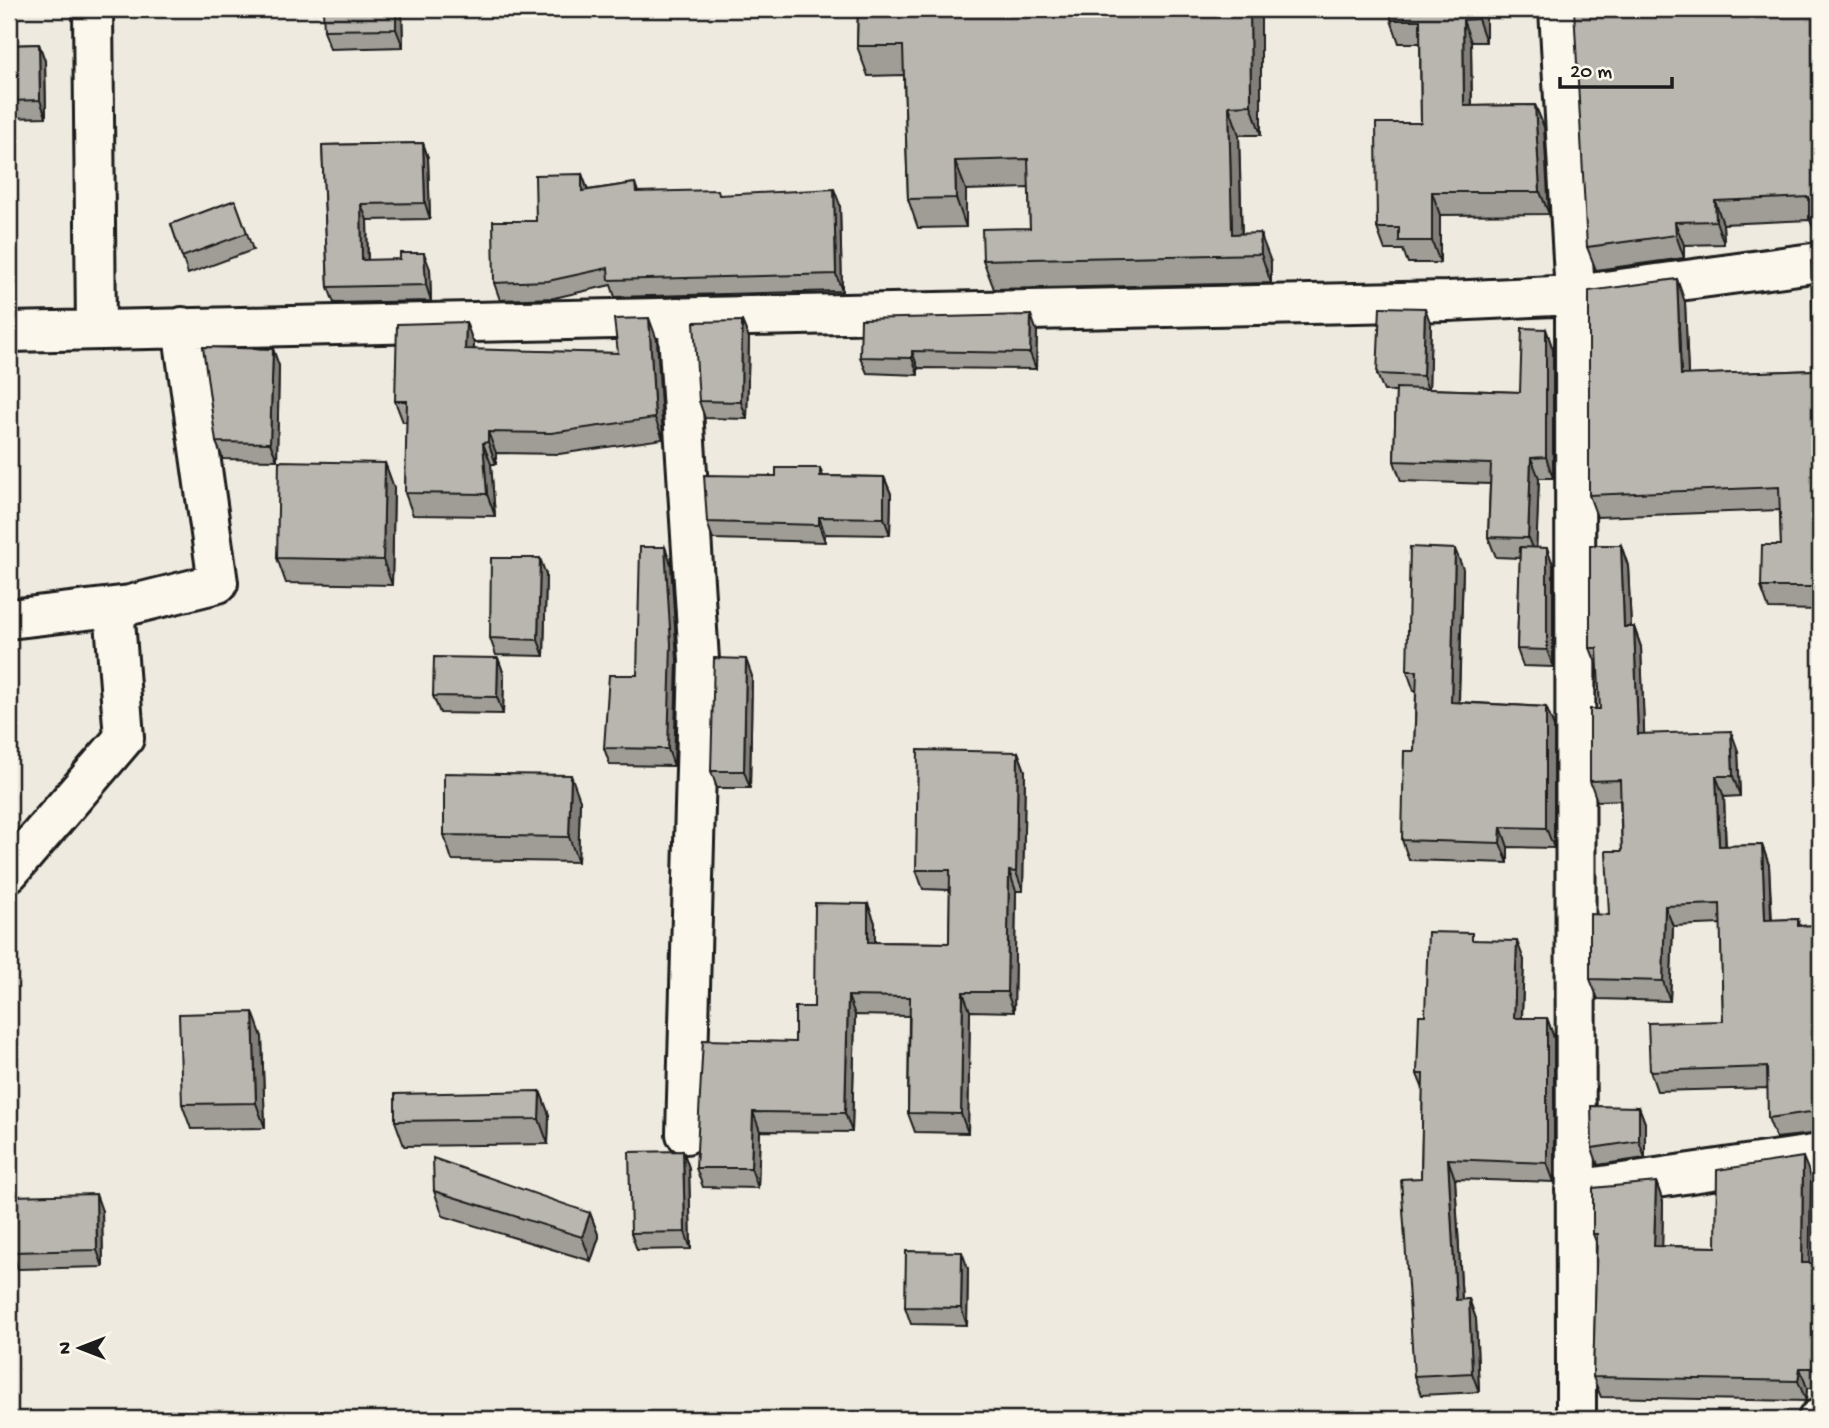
<svg xmlns="http://www.w3.org/2000/svg" width="1829" height="1428" viewBox="0 0 1829 1428" font-family="'Gochi Hand',sans-serif">
	<style>
		.lines { fill: none; stroke-linecap: round; stroke-linejoin: round }
		.street-casing { stroke: #1c1c1c; stroke-width: 44 }
		.street { stroke: #fbf7ec; stroke-width: 38 }
		.wall { fill: #9f9d96; stroke: #1c1c1c; stroke-width: 2 }
		.shaded-wall { fill: #827f7a; stroke: #1c1c1c; stroke-width: 2 }
		.building { fill: #b9b6af; stroke: #1c1c1c; stroke-width: 2 }
	</style>
	<rect width="100%" height="100%" fill="#eeeadf"/>
	<filter id="ink" filterUnits="userSpaceOnUse"><feTurbulence type="fractalNoise" baseFrequency=".0143" numOctaves="2"/><feDisplacementMap in="SourceGraphic" scale="14" xChannelSelector="R" yChannelSelector="G"/><feConvolveMatrix kernelMatrix="1 2 1 2 8 2 1 2 1" color-interpolation-filters="sRGB"/></filter>
	<g filter="url(#ink)">
		<g class="lines">
			<defs>
				<path id="street" d="M93 9 96 329
					M1559 9 1575 295 1576 1419
					M677 317 699 660 686 1134
					M9 332 1448 301 1575 295 1820 262
					M9 619 130 605 218 583 182 327
					M9 872 124 738 114 607
					M1575 1190 1820 1154
					M1818 1419H1820"/>
			</defs>
			<!-- street casing -->
			<use href="#street" class="street-casing"/>
			<!-- street -->
			<use href="#street" class="street"/>
		</g>
		<!-- wall -->
		<path class="wall" d="M402 9 403 47 330 49 324 30Z
			M858 9H1261V135H1239L1242 234 1271 262V283L994 289 983 260 1030 228 1029 188 966 190V227L918 228 908 199 904 75 868 76 857 46Z
			M1391 9H1538L1537 15H1486V42H1471L1472 106 1535 105 1544 127 1549 214 1440 215V263H1408L1403 250H1385L1377 228 1421 123 1420 43H1399L1391 20Z
			M1820 9V241L1818 240 1810 220 1723 224 1724 244 1684 245V258L1596 270 1587 247Z
			M39 44 45 61 46 117 9 118V45Z
			M423 143 428 158 430 219 367 220 368 260 430 269 431 301 334 303 328 287 322 145Z
			M582 174 588 190 635 183 638 192 720 195 840 205 842 291 615 297 611 285 554 298 500 300 494 283 536 221Z
			M235 200 253 250 188 274 171 224Z
			M1820 258V610L1769 609 1761 587 1781 545 1780 510 1597 517 1589 495 1685 302 1688 375 1814 370Z
			M1431 325 1429 389 1520 392 1546 329 1553 350V478H1539L1536 548H1547L1553 565V667L1523 666 1517 649 1520 558 1496 557 1488 537 1490 484 1401 481 1394 461 1396 391H1384L1377 374Z
			M1037 332 1036 369 918 368V375L867 373 860 357Z
			M749 338 747 419 705 418 699 401Z
			M657 340 663 439 559 454 496 453V464H491L495 516 413 515 405 493 407 422H403L395 401 474 344V350L618 353Z
			M273 349 279 366 277 460 223 459 216 442Z
			M385 463 394 488 392 585 286 583 277 558Z
			M820 468 823 476 884 477 891 494 890 535 825 534V542L713 539 707 522 776 476Z
			M1621 545 1628 566 1631 627H1634L1641 647 1644 734 1738 751 1740 796 1724 797 1726 846 1762 845 1769 865 1772 920 1798 919 1800 926 1820 925V1133L1776 1138 1768 1118V1088L1657 1091 1650 1071 1723 1021 1721 924 1673 926 1670 1001 1598 999 1590 979 1609 915 1622 851 1620 800 1597 801 1590 781 1600 709 1598 668 1590 648Z
			M665 547 671 564 677 660 674 766 610 765 604 748 637 675Z
			M1463 569 1459 702 1546 707 1554 727V848L1508 847V863L1409 860 1402 840 1414 751 1416 691H1414L1407 671Z
			M546 575 544 656 496 655 490 638Z
			M498 658 504 675 503 714 440 713 433 696Z
			M752 676 750 788H717L711 771Z
			M1018 752 1025 771 1023 891H1016L1014 1012 970 1011 968 1133 915 1132 908 1113 909 1016 855 1015 852 1132 760 1131 758 1188 703 1187 696 1168 795 1042 868 904 875 923V942L949 943 950 890 923 889 916 870Z
			M580 800 578 862 452 860 444 835Z
			M1475 940 1524 960 1522 1018H1547L1554 1038V1182L1455 1179 1462 1300 1469 1299 1476 1319 1479 1392 1421 1395 1414 1376 1421 1178 1423 1089 1417 1074 1425 1015Z
			M262 1037 265 1128 191 1129 182 1104Z
			M540 1091 549 1115 548 1144 404 1146 395 1121Z
			M1639 1107 1645 1123V1158L1598 1165 1592 1148Z
			M683 1151 689 1168 691 1249 637 1250 631 1233Z
			M1811 1177 1809 1263H1820V1388H1807L1806 1401 1601 1397 1593 1377 1597 1244 1593 1234 1656 1182 1663 1202 1662 1246 1716 1247Z
			M434 1191 590 1213 599 1237 591 1261 443 1216Z
			M102 1211 103 1267 18 1269 12 1252Z
			M968 1269 967 1325 911 1324 905 1307Z"/>
		<!-- shaded-wall -->
		<path class="shaded-wall" d="M396 9H402L403 47 396 29Z
			M1250 9H1261V135L1251 105Z
			M1478 9H1483L1486 15V42L1478 19Z
			M1463 20 1471 42 1472 128 1464 106Z
			M39 44 45 61 46 117 40 100Z
			M1535 105 1544 127 1549 214 1540 192Z
			M1229 106 1239 135 1242 254 1232 234Z
			M423 143 428 158 430 219 425 203Z
			M955 161 966 190V227L956 198Z
			M582 174 588 191H582Z
			M834 189 840 205 842 291 836 274Z
			M1432 192 1440 215V263L1432 241Z
			M1715 201 1723 224 1724 244 1716 221Z
			M361 204 367 220 368 276 362 260Z
			M1675 222 1684 245V258L1676 235Z
			M1260 233 1271 262V283L1261 254Z
			M424 253 430 269 431 301 426 285Z
			M1677 279 1685 302 1689 398 1681 375Z
			M1425 308 1431 325 1429 393 1423 376Z
			M1031 315 1037 332 1036 369 1030 353Z
			M649 318 657 340 663 439 655 418Z
			M742 321 749 338 747 419 741 402Z
			M466 322 474 344 473 371 465 349Z
			M1546 329 1553 350V478L1546 457Z
			M273 349 279 366 277 460 270 443Z
			M912 351 918 368V375L912 358Z
			M488 432 496 453V464L488 442Z
			M483 443 491 464 495 516 487 494Z
			M1531 458 1539 478 1536 558 1528 538Z
			M385 463 394 488 392 585 383 560Z
			M884 477 891 494 890 535 884 518Z
			M819 517 825 534V542L819 525Z
			M1621 545 1628 566 1632 647 1624 627Z
			M665 547 671 564 677 660 674 766 668 749Z
			M1547 548 1553 565V667L1547 650Z
			M1455 549 1463 569 1458 722 1451 702Z
			M540 558 546 575 544 656 538 640Z
			M1634 627 1641 647 1645 755 1638 734Z
			M498 658 504 675 503 714 497 697Z
			M746 659 752 676 750 788 744 771Z
			M1546 707 1554 727V848L1546 828Z
			M1731 731 1738 751 1740 796 1733 776Z
			M1018 752 1025 771 1023 891 1016 872Z
			M571 775 580 800 578 862 569 837Z
			M1716 776 1724 797 1726 866 1719 846Z
			M1501 827 1508 847V863L1500 843Z
			M1762 845 1769 865 1772 941 1765 920Z
			M1009 871 1016 891 1014 1012 1007 992Z
			M868 904 875 923V961L868 942Z
			M1665 906 1673 926 1670 1001 1663 981Z
			M1517 941 1524 960 1521 1037 1514 1018Z
			M963 992 970 1011 968 1133 961 1114Z
			M848 996 855 1015 852 1132 845 1113Z
			M253 1012 262 1037 265 1128 256 1103Z
			M1547 1018 1554 1038V1182L1547 1163Z
			M540 1091 549 1115 548 1144 539 1119Z
			M1639 1107 1645 1123V1158L1639 1141Z
			M753 1112 760 1131 758 1188 751 1168Z
			M683 1151 689 1168 691 1249 685 1232Z
			M1803 1157 1811 1177 1809 1283 1802 1263Z
			M1448 1159 1455 1179 1463 1319 1456 1300Z
			M1656 1182 1663 1202 1662 1266 1654 1246Z
			M96 1194 102 1211 103 1267 97 1250Z
			M590 1213 599 1237 591 1261 582 1237Z
			M962 1252 968 1269 967 1325 961 1308Z
			M1469 1299 1476 1319 1479 1392 1472 1373Z
			M1800 1368 1807 1388 1806 1401 1798 1381Z"/>
		<!-- building -->
		<path class="building" d="M323 9H396V29L324 30Z
			M858 9H1250L1251 105 1229 106 1232 234 1260 233 1261 254 983 260 982 229 1030 228 1028 159 955 161 956 198 908 199 903 46H857Z
			M1391 9H1478V19L1463 20 1464 106 1535 105 1540 192H1432V241H1399V228H1377L1376 123H1421L1420 20H1391Z
			M1574 9H1820V219L1809 218V197L1715 201 1716 221 1675 222 1676 235 1587 247Z
			M39 44 40 100 9 101V45Z
			M423 143 425 203 361 204 362 260 400 259V253H424L426 285 328 287 322 145Z
			M582 174V191L635 183 636 192 718 190 719 195 834 189 836 274 609 280 608 268 548 281 494 283 493 221H536L535 175Z
			M235 200 247 233 182 257 171 224Z
			M1820 258V587H1761L1762 545H1781L1779 487 1589 495V291L1677 279 1681 375 1814 370 1811 261Z
			M1380 307 1425 308 1423 376 1377 374Z
			M1031 315 1030 353 912 351V358L860 357 861 319Z
			M649 318 655 418 551 433 488 432V442L483 443 487 494 405 493 407 401H395L397 324 466 322 465 349 618 353 614 319Z
			M742 321 741 402 699 401 694 322Z
			M1522 328 1546 329V457L1531 458 1528 538 1488 537 1491 464 1394 461 1396 388 1520 392Z
			M203 347 273 349 270 443 216 442Z
			M279 461 385 463 383 560 277 558Z
			M776 468H820V476L884 477V518L819 517V525L707 522 704 475 776 476Z
			M1590 545H1621L1624 627H1634L1638 734 1731 731 1733 776H1716L1719 846 1762 845 1765 920 1798 919V926L1820 925V1114L1810 1112 1768 1118 1767 1067 1650 1071 1648 1023 1723 1021 1720 904 1665 906 1663 981 1590 979V914L1609 915 1606 851H1622L1620 780 1590 781V709H1600L1597 648H1590Z
			M640 547H665L671 644 668 749 604 748 609 675H637Z
			M1410 547 1455 549 1451 702 1546 707V828L1501 827 1500 843 1402 840 1404 751H1414L1417 671H1407Z
			M1520 547 1547 548V650L1517 649Z
			M491 558H540L538 640 490 638Z
			M434 657 498 658 497 697 433 696Z
			M714 658 746 659 744 771H711Z
			M918 750 1018 752 1016 872 1009 871 1007 992H963L961 1114 908 1113 910 997 848 996 845 1113 753 1112 751 1168H696L703 1040 795 1042V1007H814L815 903 868 904V942L949 943 950 870H916Z
			M444 773 571 775 569 837 444 835Z
			M1428 932 1472 933V940L1517 941 1514 1018H1547V1163L1448 1159 1456 1300 1469 1299 1472 1373 1414 1376 1401 1179 1421 1178 1423 1074H1417L1419 1015H1425Z
			M253 1012 256 1103 182 1104 179 1014Z
			M540 1091 539 1119 395 1121V1094Z
			M1591 1106 1639 1107V1141L1592 1148Z
			M683 1151 685 1232 631 1233 629 1152Z
			M1803 1157 1802 1263H1820V1368H1800L1798 1381 1593 1377 1597 1234H1593V1188L1656 1182 1654 1246 1716 1247 1717 1170Z
			M433 1158 590 1213 582 1237 434 1191Z
			M96 1194 97 1250 12 1252 11 1196Z
			M906 1251 962 1252 961 1308 905 1307Z"/>
	</g>
	<!-- margin -->
	<rect width="1829" height="1428" fill="none" stroke="#fbf7ec" stroke-width="35"/>
	<rect x="18" y="18" width="1794" height="1393" fill="none" stroke="#1c1c1c" stroke-width="2.5" filter="url(#ink)"/>
	<!-- north arrow -->
	<g transform="translate(80 1348) rotate(270)" stroke="#fbf7ec" stroke-width="5" paint-order="stroke">
	<path d="M0-5L12 26L0 18L-12 26Z" fill="#1c1c1c"/>
	<text y="-10" font-size="19" font-weight="bold" text-anchor="middle" fill="#1c1c1c">N</text>
	</g>
	<!-- scale -->
	<path d="M1560 77v10h112v-10" fill="none" stroke="#1c1c1c" stroke-width="3.5"/>
	<text x="1570" y="77" font-size="21" fill="#1c1c1c" stroke="#fbf7ec" stroke-width="5" paint-order="stroke">20 m</text>
</svg>
